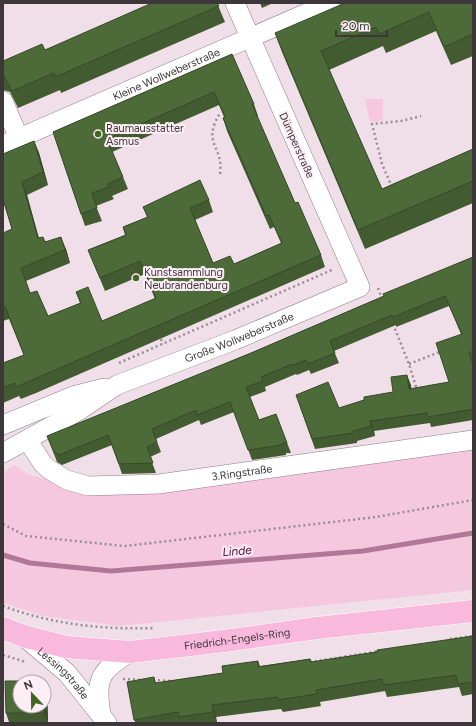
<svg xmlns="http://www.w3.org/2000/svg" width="476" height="726" viewBox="0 0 476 726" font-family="Figtree,sans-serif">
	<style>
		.green { fill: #f6c8e0 }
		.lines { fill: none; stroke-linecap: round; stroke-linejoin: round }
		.stream { stroke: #b07896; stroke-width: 5 }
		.minor-casing { stroke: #8d7e85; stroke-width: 20 }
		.major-casing { stroke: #fff; stroke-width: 23 }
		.path { stroke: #988d93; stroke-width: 2.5; stroke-dasharray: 2 3; stroke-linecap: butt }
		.minor { stroke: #fff; stroke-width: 19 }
		.major { stroke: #f8b9dd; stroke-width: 22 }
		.wall { fill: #425b31 }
		.shaded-wall { fill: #364a28 }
		.building { fill: #4d6a39; stroke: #364a28; fill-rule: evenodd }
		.poi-dot { fill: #406722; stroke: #fdedf5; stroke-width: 1.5 }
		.labels { text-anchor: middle; stroke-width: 4; stroke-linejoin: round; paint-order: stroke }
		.street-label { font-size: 11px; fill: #3d373a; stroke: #fdedf5 }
		.poi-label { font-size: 11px; fill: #3d373a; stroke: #fdedf5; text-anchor: start }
		.water-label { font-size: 12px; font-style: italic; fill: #4d0736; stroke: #fdedf5 }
	</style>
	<rect width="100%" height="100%" fill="#f0dfe8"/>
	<!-- green -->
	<path class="green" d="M365 99H383V121L370 122Z
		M473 444V590L120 626 43 616 3 603V473L14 465 28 474 88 491Z"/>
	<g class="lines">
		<!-- stream -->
		<path class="stream" d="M3 555 30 563 111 571 363 551 473 533"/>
		<defs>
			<g id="minor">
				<path d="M3 101 19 138"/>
				<path id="s1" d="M3 145 330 3"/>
				<path d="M3 425 73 396 104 388"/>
				<path id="s2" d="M28 441 43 464 50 470 67 480 88 486 159 484 473 440"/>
				<path id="s3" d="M3 453 80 410 117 385 235 340 360 287 235 3"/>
				<path id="s4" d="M23 636 67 673 107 723"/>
				<path d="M101 714C95 677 100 672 130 652"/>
			</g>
			<g id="major">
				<path id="s5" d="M3 628 23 636 66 647 130 652 224 641 317 628 473 611"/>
			</g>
		</defs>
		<!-- minor casing -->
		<use href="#minor" class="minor-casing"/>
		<!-- major casing -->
		<use href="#major" class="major-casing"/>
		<!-- path -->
		<path class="path" d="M220 174C224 145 201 145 220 113
			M392 187 382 164 372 124 401 121 421 116
			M378 288 382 299
			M393 324 409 364 417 390
			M161 339 163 344
			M119 363 334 269
			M409 364 442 351
			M3 524 26 536 125 546 376 517 473 500
			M3 606C51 624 103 630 154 628
			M450 639 473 636
			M3 655 26 662
			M310 662 380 651
			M123 679 144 680
			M153 680 172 681"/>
		<!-- minor -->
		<use href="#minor" class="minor"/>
		<!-- major -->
		<use href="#major" class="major"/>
	</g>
	<!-- wall -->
	<path class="wall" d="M217 3 225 22 61 93 60 90 18 108 10 92 3 90V61Z
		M260 3H273L262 8Z
		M473 3V56L451 65 436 31 386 53 383 46 329 70 382 189 473 149V203L365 249 282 52 275 33Z
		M232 54 254 104 258 116 257 117 295 203 321 255 325 267 36 393 21 399 19 396 3 403V363L24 355 9 319 3 321V233L12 229 4 204 3 205V154L34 141 39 153 48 185 27 195 39 238 45 241 66 249 70 263 26 281 30 293 48 316 80 303 76 292 102 321 155 299 145 274 105 291 88 250 125 235 123 227 147 217 143 207 209 200 213 212 195 220 213 263 234 264 281 243 274 227 270 229 227 131 223 118 224 117 219 105 112 152 123 177 128 189 112 196 114 199 96 206 102 221 85 226 53 132Z
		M473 257V363H472L473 365V420L431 427 430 423 374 431 375 436 357 441V443L315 449 296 395 339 408 393 392 411 385V389L449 382 461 334 449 306 396 327V325L334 351 339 363 311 374 309 370 297 375 296 374 265 387 266 391 250 397 259 420 276 414 291 453H286V455L252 460 234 412 201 425 199 420 156 439 161 452 150 457 156 473 122 474 112 445 62 465 57 462 47 436 251 353 384 296Z
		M473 636V694L462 696 459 687 387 697 385 691 320 702 321 706 283 712 281 709 216 717 217 723H136L134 720 154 677 156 683 223 673 258 661 260 666 310 659 312 662Z
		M47 690 48 722H9L6 713Z"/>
	<!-- shaded-wall -->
	<path class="shaded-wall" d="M34 141 39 153 48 185 43 172Z
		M22 182 27 195 42 251 38 238Z
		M61 237 66 249 70 263 65 250Z
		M407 375 411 385 413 399 409 389Z
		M370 421 374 431 375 436 371 426Z
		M44 681 47 690 48 722 44 713Z
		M212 705 216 717 217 723 213 712Z"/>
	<!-- building -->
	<path class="building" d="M152 3H217L219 6 55 77 54 73 12 91 4 76 3 75V70H4L3 61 42 44 45 50Z
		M345 3H473V34L444 47 429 12 379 34 376 27 321 51 382 189 473 149V181L358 230 275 33Z
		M232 54 254 104H252L295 203 298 202 321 255 32 380 16 387 15 383 3 388V363L24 355 5 306 3 307V233L12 229 3 199V154L34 141 43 172 22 182 38 238 43 237 45 242 61 237 65 250 21 268 30 293 37 291 48 316 81 303 76 292 88 287 102 321 156 298 140 261 100 278 88 250 126 235 123 227 148 217 143 207 200 180 209 200 190 208 213 263 230 256 234 264 282 243 269 215 266 216 223 118 225 117 214 92 107 139 123 177 108 184 109 187 92 193 97 208 81 214 53 132Z
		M473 257V351L469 353 473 365V409L428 417 427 413 370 421 371 426 353 431V433L312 439 296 395 328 382 339 408 364 400V397L393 392 391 377 407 375 409 389 449 382 436 343 462 334 445 296 393 317 392 315 330 341 335 353 308 364 306 360 293 365 292 364 261 377 263 381 246 387 259 420 276 414 287 443H282V445L248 450 230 402 197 415 196 410 152 429 157 442 147 447 153 463 119 464 108 435 59 455 54 452 47 436 251 353 384 296 383 294Z
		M473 636V682L458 684 456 675 383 685 382 679 316 690 317 694 278 700V697L212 705 213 712 179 717 178 712 134 720 127 682 154 677 155 683 223 673 222 666 258 661V667L310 659 311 662 377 652V650Z
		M5 681H44V713H6ZM20 682H44V706H20Z"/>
	<!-- markers -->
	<g class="poi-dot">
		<circle cx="98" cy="134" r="4"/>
		<circle cx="136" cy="278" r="4"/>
	</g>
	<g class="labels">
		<!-- street labels -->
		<g class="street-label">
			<text dy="4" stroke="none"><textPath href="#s1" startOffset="178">Kleine Wollweberstraße</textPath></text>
			<text transform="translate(297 145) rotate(66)" y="4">Dümperstraße</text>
			<text dy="4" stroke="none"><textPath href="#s3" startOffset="264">Große Wollweberstraße</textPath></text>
			<text dy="4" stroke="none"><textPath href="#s2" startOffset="233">3.Ringstraße</textPath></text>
			<text dy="4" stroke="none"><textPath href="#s5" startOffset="238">Friedrich-Engels-Ring</textPath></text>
			<text dy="4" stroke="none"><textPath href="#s4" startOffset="55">Lessingstraße</textPath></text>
		</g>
		<!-- poi labels -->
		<g class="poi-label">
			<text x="106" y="132">Raumausstatter<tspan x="106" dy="13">Asmus</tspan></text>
			<text x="144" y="276">Kunstsammlung<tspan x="144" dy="13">Neubrandenburg</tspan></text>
		</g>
		<!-- water labels -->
		<g class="water-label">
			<text transform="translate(237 551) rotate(-5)" y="4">Linde</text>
		</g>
	</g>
	<!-- border -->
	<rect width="476" height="726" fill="none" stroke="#3d373a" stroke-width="8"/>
	<!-- north arrow -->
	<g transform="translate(32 694) rotate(338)"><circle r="19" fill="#fdedf5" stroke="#b0a4aa"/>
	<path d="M0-3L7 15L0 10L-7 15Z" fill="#406722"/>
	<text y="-6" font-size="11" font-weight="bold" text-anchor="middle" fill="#3d373a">N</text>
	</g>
	<!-- scale -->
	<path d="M336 30v6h51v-6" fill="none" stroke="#3d373a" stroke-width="2"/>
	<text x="342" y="30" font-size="12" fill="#3d373a" stroke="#fdedf5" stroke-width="3" paint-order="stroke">20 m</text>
</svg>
